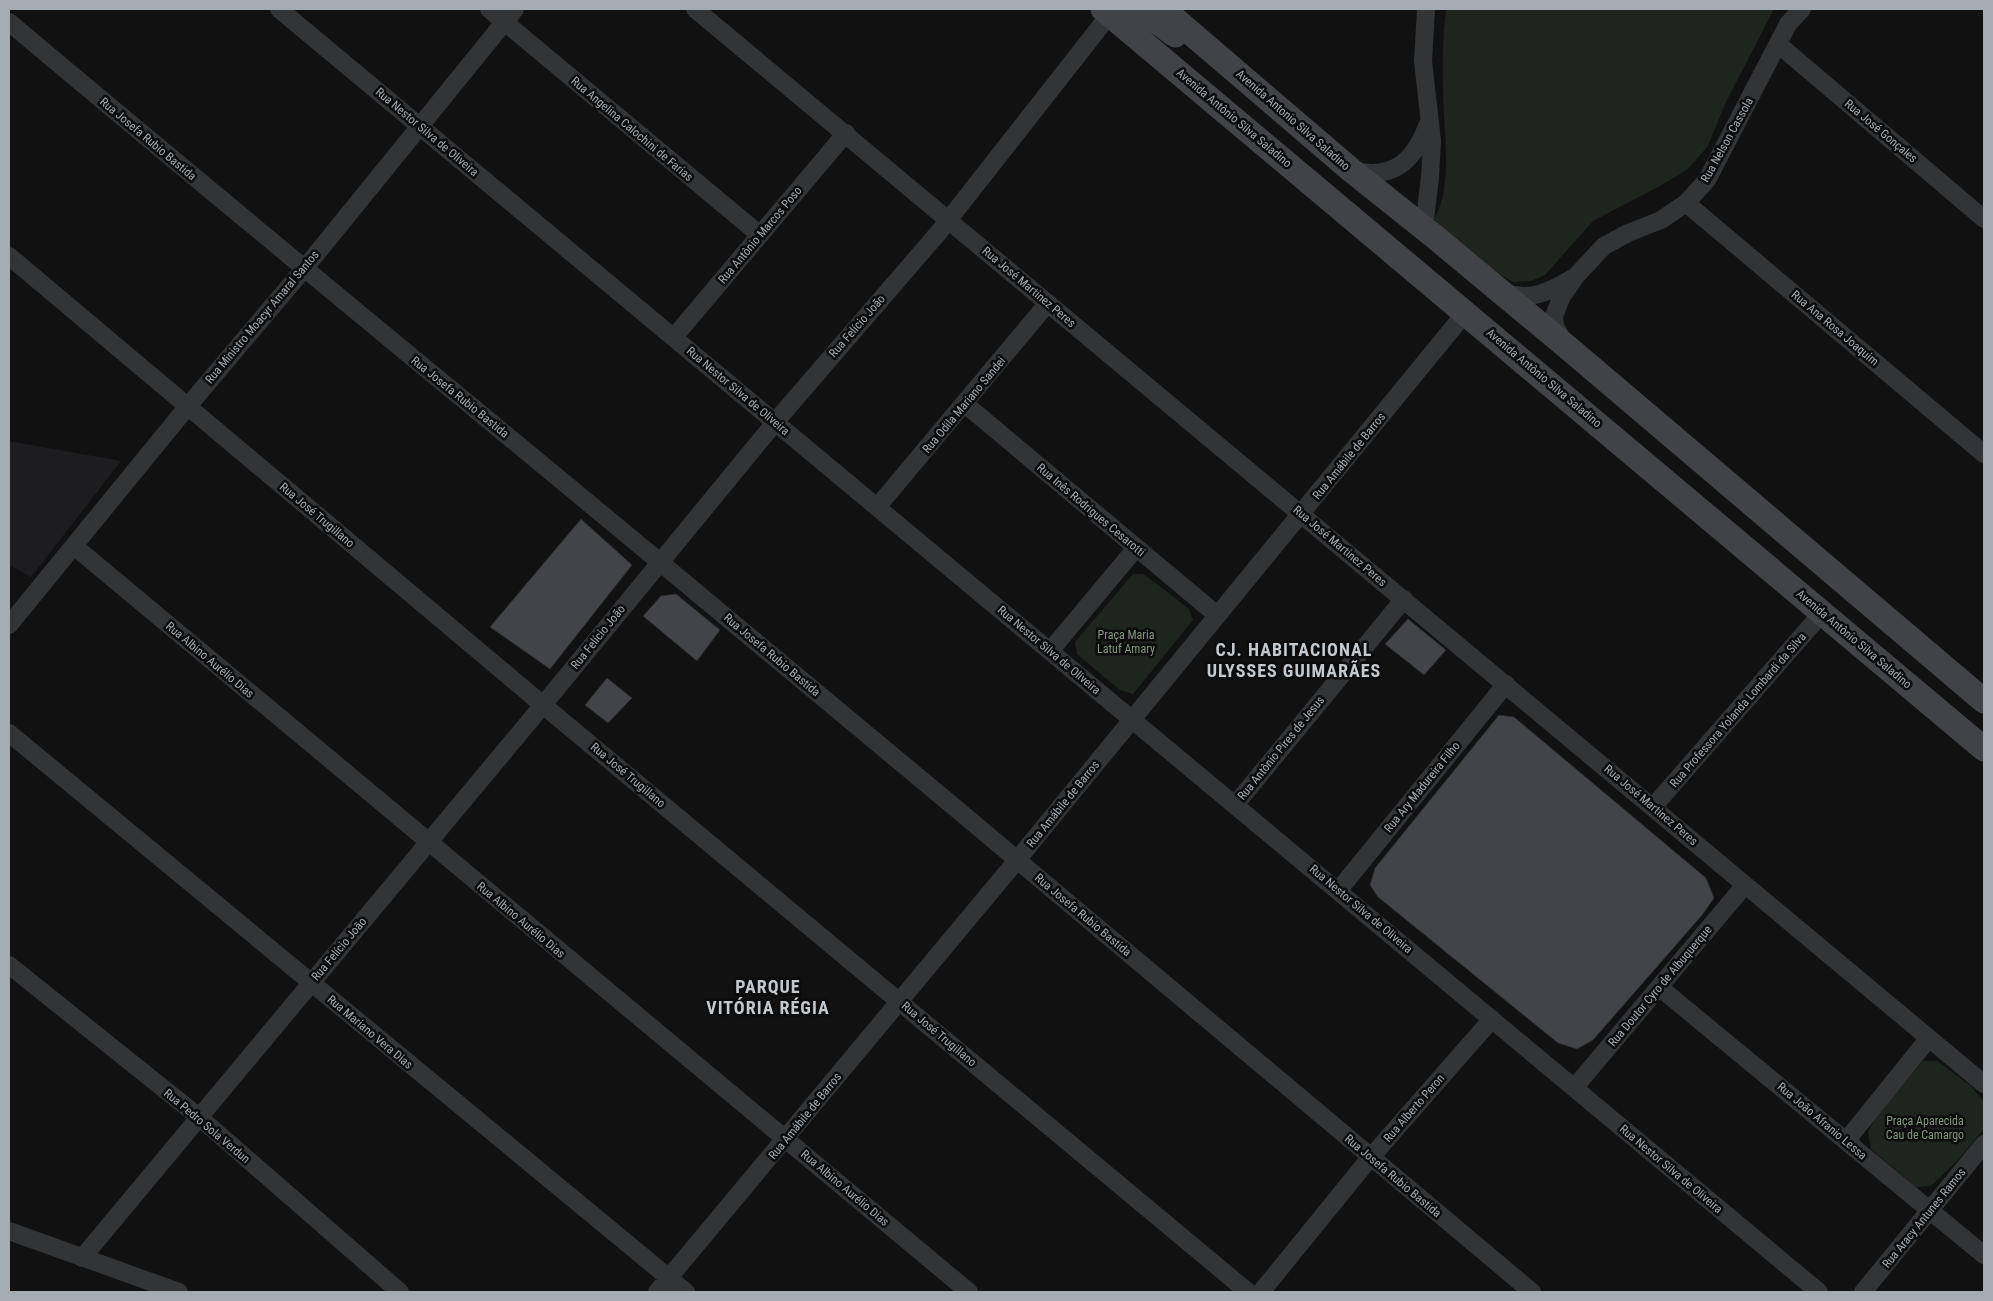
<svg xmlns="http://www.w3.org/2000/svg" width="1993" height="1301" viewBox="0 0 1993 1301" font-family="'Roboto Condensed',sans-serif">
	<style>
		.built { fill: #1d1d1f }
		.green { fill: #1e241e }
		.building { fill: #434447; stroke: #2b2c2e }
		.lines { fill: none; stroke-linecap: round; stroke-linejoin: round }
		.street { stroke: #323436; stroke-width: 18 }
		.secondary { stroke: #414346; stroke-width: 25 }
		.labels { text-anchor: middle; stroke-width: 5; stroke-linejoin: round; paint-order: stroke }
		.street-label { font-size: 12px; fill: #a4abb1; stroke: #0c0c0d }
		.park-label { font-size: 12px; fill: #819a7d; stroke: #0c0c0d }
		.district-label { font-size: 18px; font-weight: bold; letter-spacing: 1px; fill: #c4c9ce; stroke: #0c0c0d }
	</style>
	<rect width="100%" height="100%" fill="#111112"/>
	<!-- built -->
	<path class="built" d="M9 441 121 461 31 577 9 565Z"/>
	<!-- green -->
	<path class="green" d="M1446 9H1774L1725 104 1708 146 1688 169 1660 186 1593 221 1545 275 1531 281 1513 282 1499 274 1436 225 1434 218C1454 188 1443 125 1443 89 1442 62 1443 36 1446 9Z
		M1133 574H1143L1161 587 1189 609 1193 620 1133 694 1120 690 1077 654 1075 642Z
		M1923 1061H1937L1971 1086 1984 1102V1129L1957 1161 1931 1186 1916 1187 1871 1149 1868 1132 1877 1115Z"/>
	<!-- building -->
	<path class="building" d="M581 519 632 565 550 669 490 627Z
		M676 594 720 630 697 661 643 616 661 596Z
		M1408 619 1446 650 1424 675 1385 644Z
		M607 678 632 698 608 723 585 705Z
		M1499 715 1514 717 1706 878 1714 898 1703 914 1593 1040 1577 1049 1558 1043 1378 897 1370 885 1375 868Z"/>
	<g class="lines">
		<!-- street -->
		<path class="street" d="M279 9 1819 1292
			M489 9 760 235
			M695 9 1984 1084
			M9 22C225 204 444 383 661 563 953 804 1241 1049 1532 1292
			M1778 44 1984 219
			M1352 170C1393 181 1414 161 1428 124
			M1686 203 1984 454
			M1424 228 1430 177 1432 141 1423 61 1426 9
			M9 256 543 705 1248 1292
			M1504 292C1529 302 1549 292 1571 279
			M674 337 846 133
			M1563 341 1555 326 1554 316 1562 296 1576 276 1604 246 1628 233 1661 220 1686 203 1707 180 1788 24 1802 9
			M965 404 1217 615
			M878 506 1048 303
			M74 546 969 1292
			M9 625 188 406 304 269 515 9
			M1050 651 1136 548
			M9 733 686 1292
			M1235 805 1404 599
			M1653 807 1822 613
			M1338 891 1506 684
			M9 965 199 1117 400 1292
			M1659 987 1984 1255
			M1574 1088 1745 885
			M1846 1141 1929 1038
			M9 1231 179 1292
			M82 1258 543 705 782 414 939 232 1110 14
			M657 1292 1008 871 1466 312
			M1261 1292 1365 1164 1492 1019
			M1863 1292 1984 1144"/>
		<!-- secondary -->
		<path class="secondary" d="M1103 9 1984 749
			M1163 9 1351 170 1435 237 1566 346 1984 701
			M1110 14C1134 2 1157 21 1175 35"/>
	</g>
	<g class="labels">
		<!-- street labels -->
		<g class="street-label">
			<text transform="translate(1234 118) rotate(40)" y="4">Avenida Antônio Silva Saladino</text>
			<text transform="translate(1293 120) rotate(41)" y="4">Avenida Antonio Silva Saladino</text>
			<text transform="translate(632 129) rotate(40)" y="4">Rua Angelina Calochini de Farias</text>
			<text transform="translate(1881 131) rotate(40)" y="4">Rua José Gonçales</text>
			<text transform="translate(427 132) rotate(40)" y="4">Rua Nestor Silva de Oliveira</text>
			<text transform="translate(148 139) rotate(40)" y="4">Rua Josefa Rubio Bastida</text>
			<text transform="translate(1727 140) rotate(-61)" y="4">Rua Nelson Cassola</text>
			<text transform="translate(760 235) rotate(-50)" y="4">Rua Antônio Marcos Poso</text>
			<text transform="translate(1029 287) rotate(40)" y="4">Rua José Martinez Peres</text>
			<text transform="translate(262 317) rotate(-50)" y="4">Rua Ministro Moacyr Amaral Santos</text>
			<text transform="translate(857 326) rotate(-49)" y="4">Rua Felício João</text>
			<text transform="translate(1835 328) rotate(40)" y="4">Rua Ana Rosa Joaquim</text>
			<text transform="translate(1544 378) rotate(40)" y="4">Avenida Antônio Silva Saladino</text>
			<text transform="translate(738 391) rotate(40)" y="4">Rua Nestor Silva de Oliveira</text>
			<text transform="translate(460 397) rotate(39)" y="4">Rua Josefa Rubio Bastida</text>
			<text transform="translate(964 405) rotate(-50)" y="4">Rua Odila Mariano Sandei</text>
			<text transform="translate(1349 456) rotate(-51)" y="4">Rua Amábile de Barros</text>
			<text transform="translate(1091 510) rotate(40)" y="4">Rua Inês Rodrigues Cesarotti</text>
			<text transform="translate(317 515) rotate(40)" y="4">Rua José Trugillano</text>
			<text transform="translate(1340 546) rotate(40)" y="4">Rua José Martinez Peres</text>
			<text transform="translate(598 637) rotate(-51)" y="4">Rua Felício João</text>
			<text transform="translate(1854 639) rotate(40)" y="4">Avenida Antônio Silva Saladino</text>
			<text transform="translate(1049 650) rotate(40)" y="4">Rua Nestor Silva de Oliveira</text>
			<text transform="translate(772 655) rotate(40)" y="4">Rua Josefa Rubio Bastida</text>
			<text transform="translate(210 660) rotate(40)" y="4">Rua Albino Aurélio Dias</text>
			<text transform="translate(1738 710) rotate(-49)" y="4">Rua Professora Yolanda Lombardi da Silva</text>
			<text transform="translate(1281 748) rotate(-51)" y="4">Rua Antônio Pires de Jesus</text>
			<text transform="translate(628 775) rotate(40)" y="4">Rua José Trugillano</text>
			<text transform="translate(1422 787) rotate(-51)" y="4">Rua Ary Madureira Filho</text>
			<text transform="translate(1063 804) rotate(-51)" y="4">Rua Amábile de Barros</text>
			<text transform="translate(1651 805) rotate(40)" y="4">Rua José Martinez Peres</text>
			<text transform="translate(1361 909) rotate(40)" y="4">Rua Nestor Silva de Oliveira</text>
			<text transform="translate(1083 915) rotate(40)" y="4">Rua Josefa Rubio Bastida</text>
			<text transform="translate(521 920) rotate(40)" y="4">Rua Albino Aurélio Dias</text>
			<text transform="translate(339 949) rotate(-50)" y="4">Rua Felício João</text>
			<text transform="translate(1660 986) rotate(-50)" y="4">Rua Doutor Cyro de Albuquerque</text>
			<text transform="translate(370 1032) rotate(40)" y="4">Rua Mariano Vera Dias</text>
			<text transform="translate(939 1034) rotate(40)" y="4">Rua José Trugillano</text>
			<text transform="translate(1414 1108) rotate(-49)" y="4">Rua Alberto Peron</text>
			<text transform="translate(805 1116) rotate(-51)" y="4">Rua Amábile de Barros</text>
			<text transform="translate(1822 1121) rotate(40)" y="4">Rua João Afranio Lessa</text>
			<text transform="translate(207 1126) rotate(40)" y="4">Rua Pedro Sola Verdun</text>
			<text transform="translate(1671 1169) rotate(40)" y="4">Rua Nestor Silva de Oliveira</text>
			<text transform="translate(1393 1176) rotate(40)" y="4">Rua Josefa Rubio Bastida</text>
			<text transform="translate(845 1188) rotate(40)" y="4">Rua Albino Aurélio Dias</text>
			<text transform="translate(1924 1218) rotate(-51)" y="4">Rua Aracy Antunes Ramos</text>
		</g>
		<!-- park labels -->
		<g class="park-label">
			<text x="1126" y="639">Praça Maria<tspan x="1126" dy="14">Latuf Amary</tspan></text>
			<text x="1925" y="1125">Praça Aparecida<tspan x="1925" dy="14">Cau de Camargo</tspan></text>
		</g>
		<!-- district labels -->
		<g class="district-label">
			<text x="1294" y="656">CJ. HABITACIONAL<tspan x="1294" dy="21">ULYSSES GUIMARÃES</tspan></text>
			<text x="768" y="993">PARQUE<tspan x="768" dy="21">VITÓRIA RÉGIA</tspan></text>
		</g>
	</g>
	<!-- border -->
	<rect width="1993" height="1301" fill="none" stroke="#a4abb1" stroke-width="20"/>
</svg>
